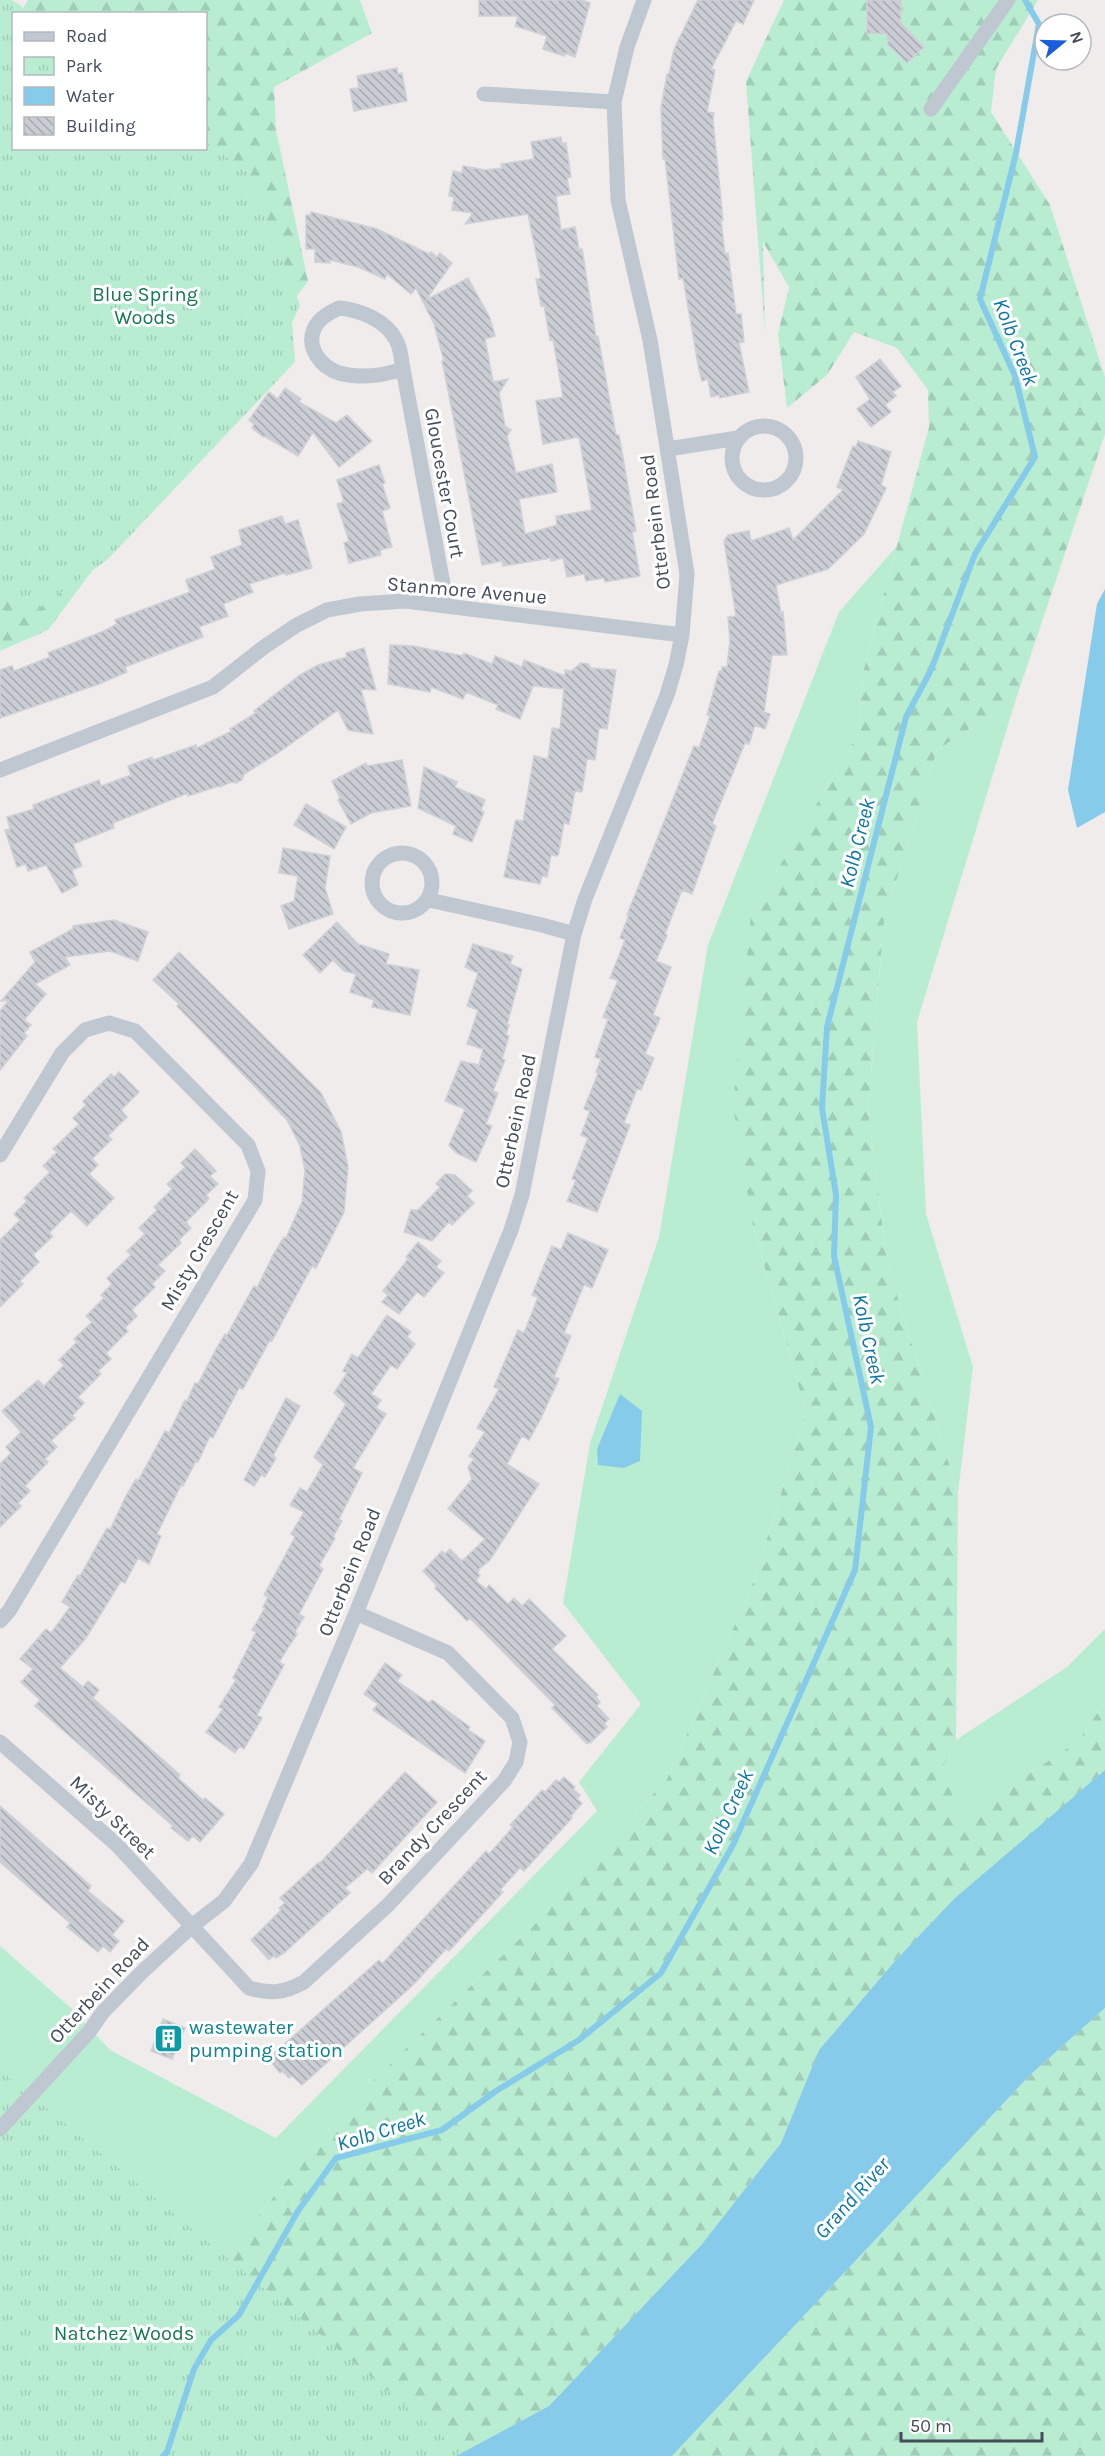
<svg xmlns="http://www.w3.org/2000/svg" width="1105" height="2456" viewBox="0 0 1105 2456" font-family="Karla,sans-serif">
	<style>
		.grass { fill: #b9edd2 }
		.forest { fill: url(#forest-firs) }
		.park { fill: url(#park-tufts) }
		.water { fill: #86ccea }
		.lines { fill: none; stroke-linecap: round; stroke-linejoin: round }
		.stream { stroke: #86ccea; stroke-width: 6 }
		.building { fill: url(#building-back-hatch); stroke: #cfd1d7; stroke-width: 1.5 }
		.minor { stroke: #bfc7d1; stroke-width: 15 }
		.labels { text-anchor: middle; stroke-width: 6; stroke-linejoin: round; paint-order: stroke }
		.park-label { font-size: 20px; fill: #177850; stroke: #fff }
		.street-label { font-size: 20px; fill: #444d59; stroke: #fff }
		.culture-label { font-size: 20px; fill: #0d838f; stroke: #fff; text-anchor: start }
		.water-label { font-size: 21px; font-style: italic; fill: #0d76a3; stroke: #fff }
	</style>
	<defs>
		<pattern id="forest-firs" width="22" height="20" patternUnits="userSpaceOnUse" patternTransform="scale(1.5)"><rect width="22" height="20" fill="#b9edd2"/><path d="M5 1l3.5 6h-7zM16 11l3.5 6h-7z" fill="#a0cdb7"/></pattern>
		<pattern id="park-tufts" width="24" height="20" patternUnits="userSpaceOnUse" patternTransform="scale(1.5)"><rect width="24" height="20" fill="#b9edd2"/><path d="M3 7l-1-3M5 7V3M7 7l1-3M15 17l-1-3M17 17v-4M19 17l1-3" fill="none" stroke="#a0cdb7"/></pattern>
		<pattern id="building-back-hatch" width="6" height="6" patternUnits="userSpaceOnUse" patternTransform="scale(1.5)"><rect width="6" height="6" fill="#cbcdd4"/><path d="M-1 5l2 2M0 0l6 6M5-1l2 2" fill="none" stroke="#a6a9af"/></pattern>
	</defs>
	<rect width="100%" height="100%" fill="#efeceb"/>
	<!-- grass -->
	<path class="grass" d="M897 546 862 676 859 733 751 914 753 1226 806 1412 754 1581 667 1779 534 1925 355 2098 195 2292 0 2456V1946L71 2008 110 2050 276 2138 597 1811 579 1782 641 1704 563 1603 590 1443 659 1237 708 945 839 612Z
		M1016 699 917 1022 926 1214 973 1367 958 1493 887 1263 868 1109 884 920 937 750Z
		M1105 1629V1702L1078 1741 961 1820 942 1769 956 1740 1067 1667Z"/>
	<!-- forest -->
	<path class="forest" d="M28 0H360L372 33 274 87 276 130 308 281 48 630 0 651V46L14 148H206V14L20 13Z
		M784 0H1038L996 69 991 112 1050 205 1105 377V434L1016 699 937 750 884 920 868 1109 887 1263 958 1493 956 1740 942 1769 962 1819 1078 1741 1105 1702V1770L956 1898 895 1961 819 2050 781 2143 702 2244 549 2406 456 2456H0L195 2292 355 2098 534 1925 667 1779 754 1581 806 1412 753 1226 733 1106 751 914 859 733 862 676 929 427 928 390 897 348 854 332 827 375 787 408 778 334 789 287 763 242 765 333 746 81Z
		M1105 2008V2456H672L1029 2076Z"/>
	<!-- park -->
	<path class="park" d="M0 0H12L31 13 14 14V148H206V142L248 173 300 305 292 323 295 362 107 560 32 613 0 589Z
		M0 2070 462 2452 456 2456H0Z"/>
	<!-- water -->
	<path class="water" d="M1105 589V812L1077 828 1068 790 1097 604Z
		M620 1394 642 1411 640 1461 624 1468 598 1465 597 1449Z
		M1105 1770V2008L1029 2076 672 2456H456L549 2406 702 2244 781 2143 819 2050 895 1961 955 1898Z"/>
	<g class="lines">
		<!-- stream -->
		<path class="stream" d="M163 2456 167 2452 194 2369 211 2340 239 2315 298 2211 336 2158 442 2130 496 2091 579 2040 661 1973 733 1845 855 1570 871 1427 834 1256 836 1195 822 1108 827 1027 906 717 931 670 975 554 1035 457 1015 376 980 299 1016 153 1039 24 1025 0"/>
	</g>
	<!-- building -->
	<path class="building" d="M479 0H582L590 3 575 57 565 53 564 56 543 49 547 36 515 26 518 16H479Z
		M698 0H754L743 24 736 21 711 69 715 70 707 112 714 113 713 120 723 220 721 221 725 254 728 253 736 314H741L744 342 739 343 749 392 720 398 719 395 711 397 708 379 702 381 699 370 683 278 679 279 665 159H663L661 108 667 74H669L674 49Z
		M867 0H901V23L924 47 907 63 888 45 887 34 867 33Z
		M397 68 398 74 402 73 407 101 354 111 350 89 359 88 357 76Z
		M561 137 562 144 566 143 571 177 567 178 570 194 556 196 561 230 575 227 579 249H582L596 337 598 336 616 435H619L636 531 632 532 640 576 605 582 604 578 586 581 584 574 567 577 563 558 551 561V558L503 566 502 561 482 565 446 380 442 361H444L434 324 416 288 411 294 387 274 385 279 358 267 330 260V263L315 262V249H306V215H311V212L377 229 429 254 431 252 437 257 440 253 452 263 426 300 468 278 490 318 495 336 485 339 493 382 508 379 499 393 505 426 511 430 507 436 516 473 552 464 557 492 519 499 525 534 557 525 556 516 592 510 579 437 543 444 536 401 563 397 553 339 550 340 544 305 541 306 536 279 541 278 528 214 465 224 473 213 452 210 454 197 449 196 453 171 462 173 463 166 485 170 502 168 501 164 534 159 531 142Z
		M880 359 901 386 893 392 896 396 885 405 891 412 871 427 857 409 870 399 856 377Z
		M285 388 301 399 299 402 336 423 347 415 372 441 339 467 313 432 298 456 264 436 263 437 252 428 254 424 249 420 269 392 278 399Z
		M858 441 891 452 881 485 886 488 864 534 828 569 776 585 781 613 783 612 787 655H772L764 712 770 714 765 729 755 725 749 744 745 743 712 824 716 826 692 894 682 890 665 934 667 935 656 961 671 967 653 1015 660 1018 645 1054 654 1058 641 1090 637 1089 624 1123 630 1125 597 1212 567 1201 576 1180 572 1179 588 1138 581 1135 590 1111 584 1109 598 1073 596 1072 601 1059 595 1057 608 1019 603 1017 618 980 610 978 625 940 620 938 629 915H627L694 746 699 748 710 716 707 715 719 671H722V667H727L730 641 728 617 736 616 724 541 728 535 749 531 751 541 789 528 793 540 843 490 837 487 853 446 856 447Z
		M379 465 385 483 382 484 390 508 382 511 392 547 380 550 381 555 349 563 344 543 349 541 337 504 344 502 337 480Z
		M282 516 285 524 298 520 312 568 286 575 285 573 249 584 253 592 223 604 228 616 199 627 203 637 125 667 127 672 99 684 0 718V670L12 666 14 671 50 657 48 653 104 631 117 624 115 620 190 592 186 580 215 569 211 557 242 545 239 530Z
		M390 645 413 646 463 656 464 653 492 664 495 656 522 667 524 660 565 676V670L571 671 581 663 588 664 591 668 616 670 607 729 599 728 595 760 587 759 582 792 575 791 569 824 564 823 558 856 551 855 547 877 542 876 540 884 504 877 515 823 516 820 523 821 534 756 548 759 552 728 560 729 564 689 533 686 520 719 496 709 498 705 466 692 463 699 431 687 430 692 388 684Z
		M364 648 376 690 361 689 373 734 348 730 338 710 278 753 244 774 242 780 236 783 231 782 220 787 219 786 188 796V793L113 823 114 828 73 844 82 866 72 870 78 885 62 893 46 865 28 871 26 864 17 867 5 830 10 829 7 817 34 809 33 805 99 780 101 786 131 775 128 766 152 757 153 760 196 745 197 748 232 731 230 729 256 713 254 711 300 675 318 665 347 657 346 653Z
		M402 760 411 806 371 813 351 824 338 800 340 798 332 781 366 763 367 766Z
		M424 767 457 782 455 787 485 800 481 810 484 812 472 842 453 834 456 826 418 808Z
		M306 804 346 827 334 849 294 825Z
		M283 848 330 856 325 888 333 914 289 929 281 906 294 901 298 876 279 873Z
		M114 920 148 932 138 961 110 951 65 957 70 965 35 984 46 994 24 1020 31 1025 24 1033 27 1036 0 1070V1011L9 1000 1 1001 35 962 30 952 73 929V926Z
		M337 922 358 944 389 954 386 964 419 970 410 1015 372 1007 374 1000 350 992 356 974 344 971 333 960 320 973 303 955Z
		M473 944 513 956 510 964 522 969 507 1025H509L506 1035 509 1036 502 1059 505 1060 493 1091 498 1093 486 1124 492 1126 476 1162 456 1153 449 1145 465 1109 445 1101 461 1061 479 1065 483 1049 467 1044 478 1010 467 1006 478 973 465 967Z
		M179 952 321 1093 341 1132 348 1167 344 1212 316 1268 312 1266 272 1341 270 1340 243 1389 239 1388 213 1438 210 1436 198 1462 196 1461 183 1486 181 1485 157 1534 161 1536 149 1564 138 1558 125 1583 121 1581 86 1638 60 1668 83 1687 88 1681 99 1690 93 1698 180 1775 178 1778 203 1800 205 1798 224 1814 200 1842 193 1836 188 1841 171 1828 173 1826 35 1706 40 1700 21 1682 33 1669 20 1659 46 1629 51 1633 70 1607 62 1602 78 1575 80 1576 107 1528 110 1530 126 1496 136 1479 138 1481 165 1431 169 1433 185 1400 187 1401 195 1383 198 1384 215 1351 225 1334 227 1335 254 1286 257 1288 273 1255 284 1237 286 1238 302 1202 305 1170 300 1146 287 1120 177 1006 179 1004 153 980Z
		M119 1072 139 1092 121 1110 127 1117 108 1136 112 1139 92 1159 98 1165 89 1174 114 1198 87 1226 71 1211 49 1233 53 1236 33 1255 39 1262 20 1281 23 1284 0 1307V1240L20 1220 14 1214 27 1201 24 1198 50 1172 43 1166 57 1152 53 1149 79 1124 73 1118 86 1105 83 1101 111 1074 114 1077Z
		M195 1149 216 1171 210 1176 218 1184 206 1195 209 1199 186 1222 191 1228 179 1240 181 1243 158 1265 165 1271 152 1284 155 1287 132 1310 137 1316 125 1328 128 1331 106 1353 111 1359 98 1371 101 1374 78 1397 84 1403 72 1416 75 1418 51 1441 57 1447 45 1459 48 1462 25 1486 30 1491 18 1503 21 1506 0 1527V1464L11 1453 6 1447 21 1432 2 1411 38 1380 44 1386 64 1365 59 1360 77 1342 74 1339 92 1322 86 1316 104 1298 101 1295 112 1284 107 1278 131 1255 127 1251 145 1234 139 1228 157 1210 154 1207 172 1189 167 1184 185 1167 181 1163Z
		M445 1174 455 1175 472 1191 467 1196 474 1203 452 1225 449 1222 432 1241 404 1232 411 1210H418L440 1187 436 1184Z
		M568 1233 608 1250 592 1288 584 1285 564 1333 571 1336 554 1377 559 1379 540 1420 529 1440 522 1436 507 1464 539 1484 490 1560 479 1569 478 1573 480 1575 476 1581 486 1589 489 1585 508 1604 514 1598 522 1606 529 1599 566 1636 552 1649 598 1695 596 1697 600 1702 597 1706 609 1719 604 1724 607 1727 590 1743 589 1742 587 1744 552 1708 555 1705 470 1618 467 1621 435 1588 437 1586 423 1571 442 1551 445 1554 450 1549 462 1561 485 1539 448 1509 472 1479 468 1467 474 1459 469 1456 485 1432 477 1428 499 1389 494 1387 518 1330 524 1333 538 1297 532 1295 552 1246 561 1250Z
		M418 1242 441 1261 436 1267 444 1273 424 1297 417 1292 399 1314 382 1302 388 1295 383 1291 408 1259 406 1257Z
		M387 1315 411 1332 407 1337 415 1344 397 1369 391 1365 371 1394 381 1400 376 1408 386 1414 353 1468 362 1473 339 1519 342 1521 333 1537 335 1538 319 1566 323 1569 299 1614 304 1617 295 1632 297 1634 279 1662 284 1665 257 1715 262 1718 244 1749 240 1746 235 1753 206 1732 223 1709 219 1707 236 1680 233 1678 256 1632 252 1630 265 1608 263 1607 268 1597 264 1595 295 1537 291 1534 304 1512 290 1505 300 1488 307 1492 323 1465 314 1457 346 1404 334 1393 347 1373 343 1371 352 1354 358 1358Z
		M286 1398 300 1406 273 1456 276 1458 265 1477 261 1475 254 1486 244 1480Z
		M385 1663 402 1675 397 1681 429 1703 432 1700 470 1727 468 1730 485 1741 465 1773 373 1710 378 1704 364 1694Z
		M405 1772 437 1802 372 1873 367 1869 345 1888 350 1893 284 1953 276 1958 274 1955 269 1960 251 1940 281 1910 279 1908 285 1903 280 1898 318 1863 319 1864Z
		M564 1777 575 1787 573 1789 580 1795 577 1799 582 1803 571 1816 572 1818 524 1871 520 1868 500 1890 503 1892 449 1951 446 1949 413 1985 302 2085 292 2076 289 2078 282 2071 280 2073 271 2062 274 2060 271 2056 379 1960 382 1964 486 1851 489 1854 513 1827 510 1825 542 1790 545 1792 556 1780 559 1782Z
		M0 1806 91 1886 88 1891 124 1921 112 1935 119 1941 110 1952 103 1946 98 1952 67 1927 70 1923 0 1862Z
		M163 2019 185 2028 172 2059 151 2051Z"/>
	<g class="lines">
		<!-- minor -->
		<path class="minor" d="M484 94 614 102
			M931 109 1008 0
			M339 308C360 310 386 320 396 340 401 348 401 359 403 369 382 376 361 379 339 373 321 367 306 348 314 329 319 318 329 313 339 308Z
			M403 369 447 605
			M732 458a32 32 0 1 1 64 0a32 32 0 1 1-64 0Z
			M668 449 738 438
			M0 770 213 687 264 647 297 625 327 610 360 604 405 601 682 635
			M372 883a30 30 0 1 1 60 0a30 30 0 1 1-60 0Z
			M429 900 542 925 574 934
			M0 1155 62 1053 85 1030 109 1023 135 1031 248 1145 258 1171 255 1200 9 1611 0 1621
			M0 1742 116 1844 249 1988C270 1994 285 1993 304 1982L388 1905 504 1781 516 1762 520 1742 512 1718 448 1653 356 1613
			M0 2129 89 2032 102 2013 142 1972 192 1926 224 1901 251 1864 356 1613 511 1230 522 1195 574 934 585 899 667 695 676 665 682 635 687 574 650 340 618 200 614 102 627 47 644 0"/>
	</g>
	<!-- icons -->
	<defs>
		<symbol id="building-square" viewBox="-11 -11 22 22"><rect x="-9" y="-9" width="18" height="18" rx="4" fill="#0f9aa8" stroke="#fff"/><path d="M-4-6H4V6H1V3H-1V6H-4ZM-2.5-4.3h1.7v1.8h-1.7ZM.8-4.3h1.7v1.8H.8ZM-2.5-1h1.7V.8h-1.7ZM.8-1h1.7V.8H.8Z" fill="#fff"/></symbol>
	</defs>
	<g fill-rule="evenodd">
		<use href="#building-square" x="152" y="2022" width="33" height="33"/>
	</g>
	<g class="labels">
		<!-- park labels -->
		<g class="park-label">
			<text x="145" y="301">Blue Spring<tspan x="145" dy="23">Woods</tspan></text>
			<text x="124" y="2340">Natchez Woods</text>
		</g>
		<!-- street labels -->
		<g class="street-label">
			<text transform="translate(445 483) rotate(80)" y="7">Gloucester Court</text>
			<text transform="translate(655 522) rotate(-97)" y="7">Otterbein Road</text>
			<text transform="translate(467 590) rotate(5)" y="7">Stanmore Avenue</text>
			<text transform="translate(515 1121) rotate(-78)" y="7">Otterbein Road</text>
			<text transform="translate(199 1250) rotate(-60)" y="7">Misty Crescent</text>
			<text transform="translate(349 1572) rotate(-68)" y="7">Otterbein Road</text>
			<text transform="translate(113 1817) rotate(44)" y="7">Misty Street</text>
			<text transform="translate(432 1827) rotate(-47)" y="7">Brandy Crescent</text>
			<text transform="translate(99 1990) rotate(-47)" y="7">Otterbein Road</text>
		</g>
		<!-- culture labels -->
		<g class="culture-label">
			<text x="189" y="2034">wastewater<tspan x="189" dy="23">pumping station</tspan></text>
		</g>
		<!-- water labels -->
		<g class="water-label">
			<text transform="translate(1016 342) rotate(69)" y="7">Kolb Creek</text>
			<text transform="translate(857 843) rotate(-76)" y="7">Kolb Creek</text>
			<text transform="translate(869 1339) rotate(78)" y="7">Kolb Creek</text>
			<text transform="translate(728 1812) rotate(-65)" y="7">Kolb Creek</text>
			<text transform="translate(381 2131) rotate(-17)" y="7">Kolb Creek</text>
			<text transform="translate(852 2198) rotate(-48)" y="7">Grand River</text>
		</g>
	</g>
	<!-- legend -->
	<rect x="12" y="12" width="195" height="138" fill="#ffffff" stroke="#b4b8bd" stroke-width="1.5"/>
	<rect x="24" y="32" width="30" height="9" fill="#bfc7d1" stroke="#b4b8bd" stroke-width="1.5"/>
	<text x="66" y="42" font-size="18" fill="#444d59">Road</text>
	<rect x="24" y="57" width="30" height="18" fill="url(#park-tufts)" stroke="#b4b8bd" stroke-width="1.5"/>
	<text x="66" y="72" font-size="18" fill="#444d59">Park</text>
	<rect x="24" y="87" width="30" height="18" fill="#86ccea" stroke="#b4b8bd" stroke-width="1.5"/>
	<text x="66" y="102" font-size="18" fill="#444d59">Water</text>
	<rect x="24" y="117" width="30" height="18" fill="url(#building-back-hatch)" stroke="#b4b8bd" stroke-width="1.5"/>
	<text x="66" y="132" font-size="18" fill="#444d59">Building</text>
	<!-- north arrow -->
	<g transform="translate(1063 42) rotate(71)"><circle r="28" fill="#ffffff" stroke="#b4b8bd" stroke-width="1.5"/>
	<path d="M0-4.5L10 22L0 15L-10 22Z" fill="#1a5dda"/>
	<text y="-9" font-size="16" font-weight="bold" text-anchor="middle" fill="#444d59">N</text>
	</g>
	<!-- scale -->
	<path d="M901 2432v9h141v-9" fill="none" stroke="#444d59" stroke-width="3"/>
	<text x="910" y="2432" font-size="18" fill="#444d59" stroke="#ffffff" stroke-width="4.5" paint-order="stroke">50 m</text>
</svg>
